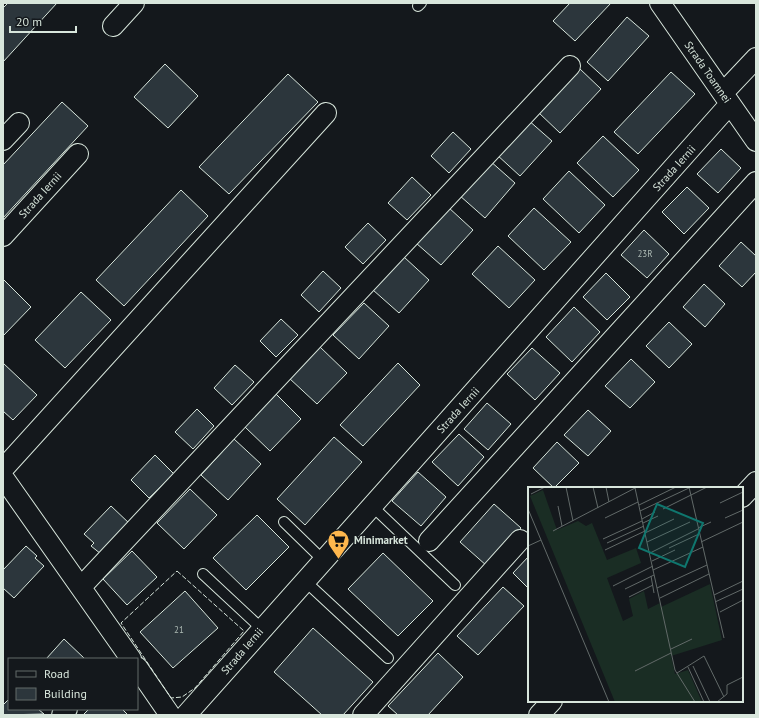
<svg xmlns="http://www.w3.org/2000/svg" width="759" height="718" viewBox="0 0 759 718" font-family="'PT Sans',sans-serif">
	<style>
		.building { fill: #2c363c; stroke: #d8e6dc }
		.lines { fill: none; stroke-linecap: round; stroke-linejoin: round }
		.lane-casing { stroke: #d8e6dc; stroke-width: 12 }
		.street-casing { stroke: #d8e6dc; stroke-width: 22 }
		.lane { stroke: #14181c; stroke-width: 10 }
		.street { stroke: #14181c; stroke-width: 20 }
		.fence { stroke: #d8e6dc; stroke-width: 1; stroke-dasharray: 5 2; stroke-linecap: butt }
		.labels { text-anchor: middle; stroke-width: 3; stroke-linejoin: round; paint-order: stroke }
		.number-label { font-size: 9px; fill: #adbab4 }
		.street-label { font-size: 11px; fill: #d8e6dc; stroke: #14181c }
		.poi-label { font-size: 11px; font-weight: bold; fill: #d8e6dc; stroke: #14181c; text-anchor: start }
		.inset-road { fill: none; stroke: #626a69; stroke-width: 1 }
		.view { fill: #0f766e; fill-opacity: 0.15; stroke: #0f766e; stroke-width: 2 }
		.inset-edge { fill: none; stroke: #d8e6dc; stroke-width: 2 }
	</style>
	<rect width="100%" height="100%" fill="#14181c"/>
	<!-- building -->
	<path class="building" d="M8 3H57L3 62V8Z
		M570 3H611L575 41 553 21Z
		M627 17 649 36 608 81 587 62Z
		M165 64 198 96 168 128 134 97Z
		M579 68 601 89 560 133 538 112Z
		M671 72 695 94 638 154 614 132Z
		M288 74 318 102 229 194 199 167Z
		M62 102 88 126 3 218V165Z
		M527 119 552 141 520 176 496 154Z
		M453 132 471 149 449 173 431 156Z
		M603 136 639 170 613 197 577 163Z
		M721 149 741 168 718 193 697 174Z
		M489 160 515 183 485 218 459 195Z
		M569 171 605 205 579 233 543 199Z
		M412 177 431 195 407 220 388 203Z
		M687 187 709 208 684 234 662 212Z
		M181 190 208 216 124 306 96 280Z
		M448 207 473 230 441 265 416 243Z
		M534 208 571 242 544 270 508 236Z
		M368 223 386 240 363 264 345 247Z
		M644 230 669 254 647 278 621 255Z
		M741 242 756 256V272L742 287 719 266Z
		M498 246 535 280 509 308 472 274Z
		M404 257 429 280 399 313 373 290Z
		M323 271 341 288 319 312 301 295Z
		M606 273 630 297 607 320 583 297Z
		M4 280 31 307 3 336V281Z
		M704 284 725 304 705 327 683 307Z
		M81 292 111 320 65 368 35 340Z
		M364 303 389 326 359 359 333 335Z
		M574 307 600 332 572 362 546 337Z
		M281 319 298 335 276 357 260 341Z
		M669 322 692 344 669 368 646 346Z
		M319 346 347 373 317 404 289 378Z
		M532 348 560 373 535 400 507 374Z
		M631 359 655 382 630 408 605 386Z
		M3 363 37 395 13 420 3 411Z
		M398 363 420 385 363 446 340 425Z
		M235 365 254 382 232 405 214 388Z
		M276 394 301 419 270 451 245 427Z
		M487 403 511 424 488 450 464 429Z
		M197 409 214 426 193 449 175 432Z
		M588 410 611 431 588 456 564 435Z
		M459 434 484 457 458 486 432 462Z
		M334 437 362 462 305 525 277 499Z
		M234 439 261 464 228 500 201 475Z
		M557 442 579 463 554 488 533 468Z
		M155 455 174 474 149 498 131 480Z
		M418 472 446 497 421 526 392 501Z
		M190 489 217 515 184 549 157 523Z
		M494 504 521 528 487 566 460 542Z
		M111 506 130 524 101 554 91 546 94 543 84 534Z
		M257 515 289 547 246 590 213 558Z
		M26 546 37 556 35 558 44 566 14 598 3 588V570Z
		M132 551 157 577 127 605 103 579Z
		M383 553 433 601 398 636 348 589Z
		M529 556V589L513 573Z
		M503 587 524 606 478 655 457 636Z
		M185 591 218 628 173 668 140 632Z
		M313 628 373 682 343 715H322L274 672Z
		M64 639 85 659H46Z
		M438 653 463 677 428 715H398L388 706Z
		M9 699V709H38L44 714 3 715V705Z
		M89 709H122L128 715H83Z"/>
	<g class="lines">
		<defs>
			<path id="lane" d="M418 6 421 3
				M372 506 455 585
				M284 522 323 560
				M203 574 262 629
				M305 581 388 658"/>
			<path id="street" d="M660 3 756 141
				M113 26 134 3
				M723 93 756 58
				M3 140 19 123
				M3 236 78 154
				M3 469 326 113
				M3 477 131 659
				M742 497 756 482
				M429 541 756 182
				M81 587 570 66
				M137 667 170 715
				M62 715 67 709
				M186 715 730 104
				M363 715 520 540
				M539 715 552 701"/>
		</defs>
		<!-- lane casing -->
		<use href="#lane" class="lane-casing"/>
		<!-- street casing -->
		<use href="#street" class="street-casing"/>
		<!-- lane -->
		<use href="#lane" class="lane"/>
		<!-- street -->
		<use href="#street" class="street"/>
		<!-- fence -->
		<path class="fence" d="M177 571 244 631 195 688 182 697 171 698 121 623Z"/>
	</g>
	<!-- icons -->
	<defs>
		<symbol id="supermarket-pin" viewBox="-11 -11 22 30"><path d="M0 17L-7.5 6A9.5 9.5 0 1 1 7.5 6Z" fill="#ffb74d" stroke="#14181c"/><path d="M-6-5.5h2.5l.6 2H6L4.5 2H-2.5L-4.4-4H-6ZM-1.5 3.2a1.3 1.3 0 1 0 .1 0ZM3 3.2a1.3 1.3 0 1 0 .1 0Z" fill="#111"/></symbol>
	</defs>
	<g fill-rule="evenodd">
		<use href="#supermarket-pin" x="326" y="528" width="25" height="34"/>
	</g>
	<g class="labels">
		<!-- number labels -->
		<g class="number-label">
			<text x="645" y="257">23R</text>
			<text x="179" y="633">21</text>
		</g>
		<!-- street labels -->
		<g class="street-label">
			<text transform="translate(708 72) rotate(55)" y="4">Strada Toamnei</text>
			<text transform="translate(674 168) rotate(-48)" y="4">Strada Iernii</text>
			<text transform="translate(40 195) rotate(-48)" y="4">Strada Iernii</text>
			<text transform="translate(458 410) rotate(-48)" y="4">Strada Iernii</text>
			<text transform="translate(242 651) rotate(-49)" y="4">Strada Iernii</text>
		</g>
		<!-- poi labels -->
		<g class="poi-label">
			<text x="354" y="544">Minimarket</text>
		</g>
	</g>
	<!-- overview -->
	<g transform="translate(528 487)">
		<rect width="215" height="215" fill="#14181c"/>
		<path d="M15 3 29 43 50 34 58 39 64 36 79 73 108 61 113 76 79 91 95 134 105 129 101 112 116 104 120 122 132 116 133 120 182 97 194 153 143 169 147 187 160 183 174 215H87L2 9Z" fill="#1a2d24"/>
		<path class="inset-road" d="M38 0 45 34M65 0 70 21M78 0 81 15M161 0 196 151M107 1 147 183 167 215M3 7 17 0M192 16 215 5M111 18 148 0M30 19 34 39M0 22 81 215M135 22 179 0M112 24 161 1M77 31 110 15M197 31 215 23M114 32 127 25M115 36 130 29M170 41 183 35M25 44 109 0M117 46 146 32M75 52 114 34M119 55 162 35M173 55 215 35M79 56 116 39M0 59 13 53M141 61 171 47M77 63 117 44M122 66 170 42M124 74 147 63M125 83 175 60M123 89 126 106M85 99 125 79M129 101 179 78M97 102 126 88M186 108 215 94M101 110 125 98M132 111 181 87M187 115 215 102M192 125 215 113M143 162 164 152M165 179 182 215M160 180 176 215M107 184 143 166M149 186 176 169 196 210M189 215 199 207V198L215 190"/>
		<path class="view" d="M129 17 175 36 157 80 111 61Z"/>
		<rect width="215" height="215" class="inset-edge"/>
	</g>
	<!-- border -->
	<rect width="759" height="718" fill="none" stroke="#d8e6dc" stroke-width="8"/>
	<!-- legend -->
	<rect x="8" y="658" width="130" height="52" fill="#14181c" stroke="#626a69"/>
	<rect x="16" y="671" width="20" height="6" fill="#14181c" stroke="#626a69"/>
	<text x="44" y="678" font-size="12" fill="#d8e6dc">Road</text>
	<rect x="16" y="688" width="20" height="12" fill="#2c363c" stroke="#626a69"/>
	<text x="44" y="698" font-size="12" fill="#d8e6dc">Building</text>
	<!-- scale -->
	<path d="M10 26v6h66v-6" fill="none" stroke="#d8e6dc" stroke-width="2"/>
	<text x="16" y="26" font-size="12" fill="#d8e6dc" stroke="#14181c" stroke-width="3" paint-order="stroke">20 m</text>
</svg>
